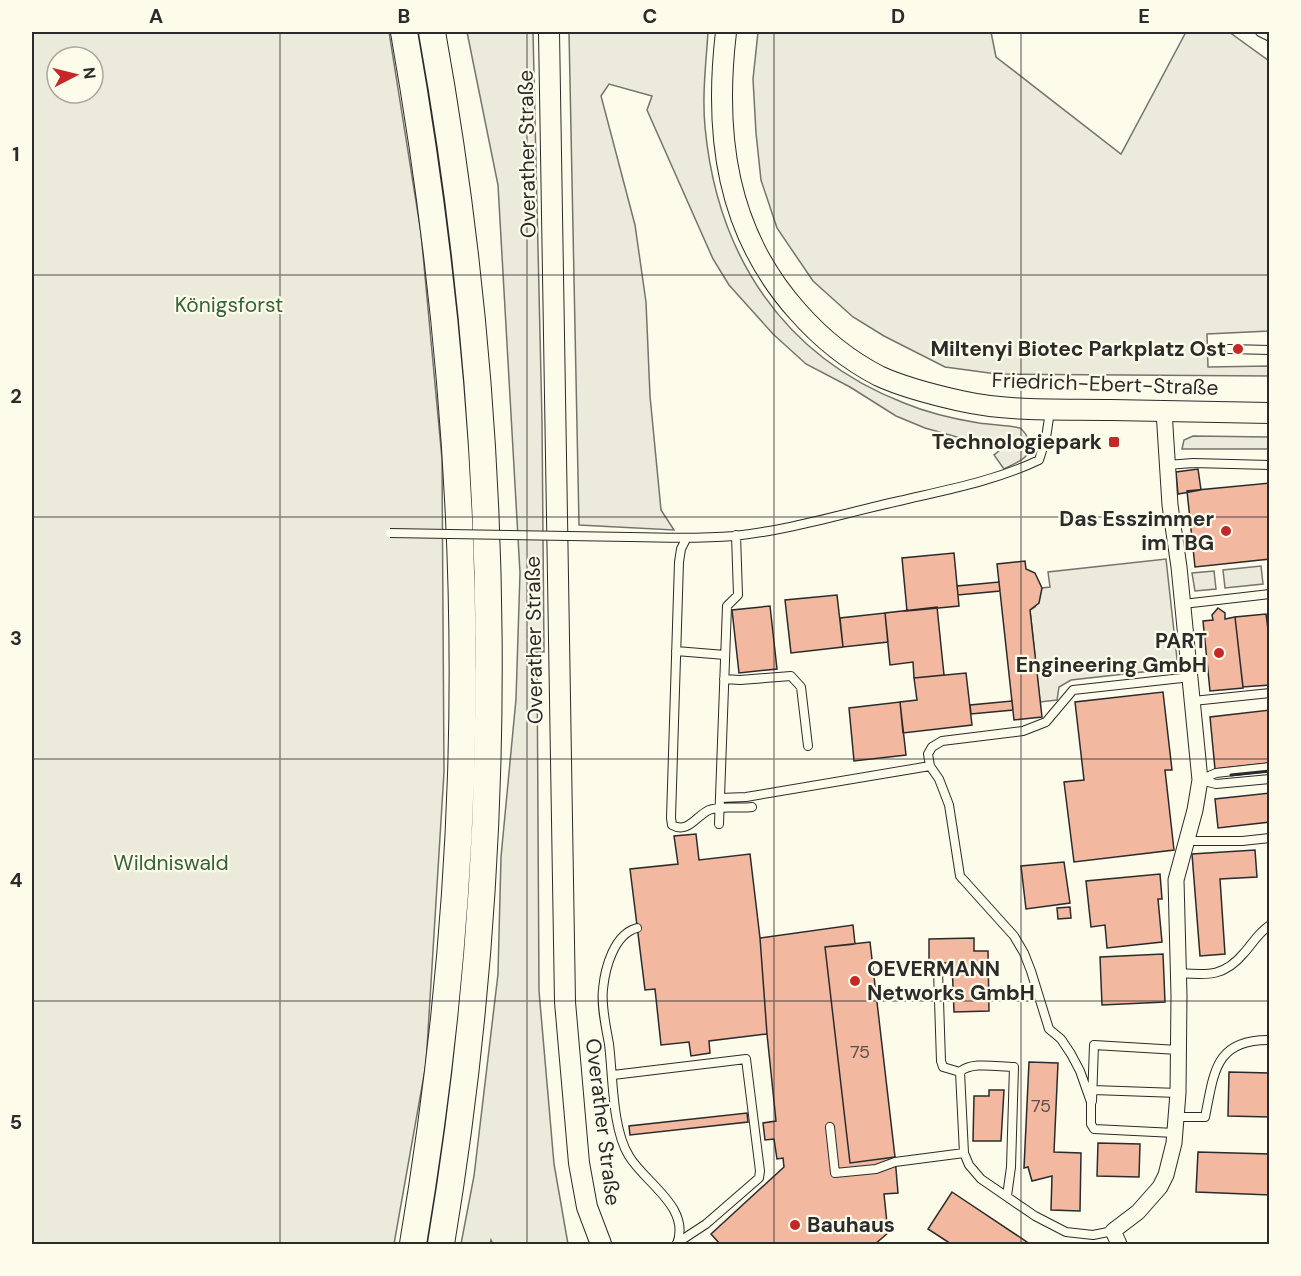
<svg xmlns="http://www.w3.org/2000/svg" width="1301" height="1276" viewBox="0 0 1301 1276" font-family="'DM Sans',sans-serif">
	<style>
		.green { fill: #ecebdb; stroke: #74746e; stroke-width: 1.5; fill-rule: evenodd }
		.building { fill: #f2b8a0; stroke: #2b2b2b; stroke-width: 1.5 }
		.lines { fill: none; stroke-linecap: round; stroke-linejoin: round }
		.service-casing { stroke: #2b2b2b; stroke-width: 10 }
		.minor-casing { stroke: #2b2b2b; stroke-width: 17 }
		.secondary-casing { stroke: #2b2b2b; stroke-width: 22 }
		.motorway-casing { stroke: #2b2b2b; stroke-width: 28 }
		.service { stroke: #fdfbea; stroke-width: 8 }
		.minor { stroke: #fdfbea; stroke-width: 15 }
		.secondary { stroke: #fdfbea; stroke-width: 20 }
		.motorway { stroke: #fdfbea; stroke-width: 26 }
		.service-bridge-casing { stroke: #2b2b2b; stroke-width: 10; stroke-linecap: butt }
		.service-bridge { stroke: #fdfbea; stroke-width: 8 }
		.wall { stroke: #2b2b2b; stroke-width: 3 }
		.grid { fill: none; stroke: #2b2b2b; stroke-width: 1.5; stroke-opacity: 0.55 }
		.poi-dot { fill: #c62828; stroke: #fdfbea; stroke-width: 2 }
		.labels { text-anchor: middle; stroke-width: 4.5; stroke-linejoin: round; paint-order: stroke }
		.number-label { font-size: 18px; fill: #5d4e48 }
		.street-label { font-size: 21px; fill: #2b2b2b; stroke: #fdfbea }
		.park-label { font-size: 21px; fill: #34623c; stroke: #fdfbea }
		.poi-label { font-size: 21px; font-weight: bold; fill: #2b2b2b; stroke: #fdfbea; text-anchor: end }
		.neatline { fill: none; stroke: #2b2b2b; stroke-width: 2 }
		.grid-label { font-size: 20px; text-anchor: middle; font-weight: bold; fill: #2b2b2b }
	</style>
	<rect width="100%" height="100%" fill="#fdfbea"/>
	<!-- green -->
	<path class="green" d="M32 32H389L421 233 442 459 444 772 426 1064 394 1244H32ZM57 57H93V93H57Z
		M467 32H533L542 421 544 652 534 651 537 652 539 991 554 1164 568 1244H493L491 1240 490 1244H461L474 1176 498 974 501 857 516 699 520 573 498 185Z
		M569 32H708C706 63 702 96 705 127 717 255 783 356 904 403 928 413 954 419 979 423 993 425 1007 425 1020 428 1025 432 1027 435 1029 441 1033 458 1017 462 1004 469L994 455 1010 442 964 439 925 428 896 416 850 387 806 364 773 334 729 285 713 259 647 110 652 96 609 84 601 96 635 225 646 302 650 396 661 510 674 530 579 525Z
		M758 32H991L996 57 1121 154 1186 32H1229L1269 61V331L1207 334 1208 367 1269 366V376L997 374 945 367 884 336 853 317 813 281 777 228 761 180 756 133 753 79Z
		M1193 436 1269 437V449H1182L1184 440Z
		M1166 559 1178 668 1071 680 1059 687 1057 700 1040 702 1030 610 1035 607 1042 588 1050 587 1048 572Z
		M1261 566 1263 584 1225 588 1223 570Z
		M1214 571 1216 589 1195 591 1192 573Z"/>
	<!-- building -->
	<path class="building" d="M1198 469 1201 490 1178 494 1176 472Z
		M1270 483V559L1195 567 1187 491Z
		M954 553 959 606 907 611 902 558Z
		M1025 561 1026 569 1035 573 1042 588 1039 603 1030 610 1042 717 1014 720 997 564Z
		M999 582 1000 591 958 595 957 586Z
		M837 595 843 647 791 653 785 600Z
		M770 606 777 669 739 673 732 610Z
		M937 607 944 675 914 678 913 662 890 665 885 613Z
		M1218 608 1225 613V619L1235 617 1243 688 1210 691 1203 621 1213 620 1212 615Z
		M885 613 888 642 843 647 840 618Z
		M1266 614 1270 645V685L1243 687 1235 617Z
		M966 673 972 725 903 733 900 702 917 700 914 678Z
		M1163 692 1172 770H1165L1174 850 1074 862 1064 782 1084 780 1075 702Z
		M1012 701 1013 710 971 714 970 705Z
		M900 702 906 755 854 761 849 708Z
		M1270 710V763L1215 769 1210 717Z
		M1270 793V822L1218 828 1215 799Z
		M696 834 699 860 750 854 760 938 767 1034 709 1041 710 1053 691 1056 689 1042 661 1045 655 989 645 990 630 869 678 864 674 836Z
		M1255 850 1257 877 1220 879 1225 954 1200 956 1192 854Z
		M1064 862 1070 903 1026 909 1021 866Z
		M1160 874 1162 899H1158L1162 942 1107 948 1105 925 1091 927 1086 881Z
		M1070 907 1071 918 1058 919 1057 908Z
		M853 925 855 944 825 947 850 1163 895 1157 898 1193 884 1194 888 1233 875 1244H720L711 1234 784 1167 783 1158 777 1159 774 1139 765 1140 763 1123 776 1121 767 1034 760 938Z
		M974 938V951H988L989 1011 954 1012 952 963H929V939Z
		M870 942 895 1157 850 1163 825 947Z
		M1163 954 1165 1002 1102 1005 1100 957Z
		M1029 1062 1058 1063 1054 1152 1081 1153 1080 1211 1051 1210 1052 1176 1032 1181 1028 1167 1024 1168Z
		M1229 1072 1270 1073V1117L1228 1116Z
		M989 1090H1004L1001 1141H973L974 1096H989Z
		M747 1113 748 1122 630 1135 629 1126Z
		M1098 1143 1140 1144 1139 1177 1097 1176Z
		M1198 1152 1270 1154V1195L1196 1192Z
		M952 1192 1030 1244H951L928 1229Z"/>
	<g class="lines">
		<defs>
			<path id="service" d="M1260 32 1270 37
				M1229 349 1270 350
				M1167 465 1193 463 1270 465
				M629 537C665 538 699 539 734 536 790 530 845 513 899 501 946 490 995 481 1039 460L1046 438 1050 411
				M686 539 681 549 679 562 671 818 672 825C688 834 696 816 709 810 721 805 738 809 752 807
				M1183 604 1270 594
				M676 651 725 655
				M724 679 740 680 791 676 801 687 808 746
				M1193 701 1270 693
				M1200 780 1216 773 1270 767
				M1200 780 1216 784 1270 779
				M720 798 746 797 930 766
				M719 824 727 606 738 595 736 535
				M1186 841H1242L1270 838
				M637 928C614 934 605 968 603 989 601 1006 606 1027 609 1044 613 1076 612 1129 629 1156 645 1183 691 1207 677 1244
				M938 970 941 1061 943 1067 960 1072 964 1153 969 1165 981 1179 1035 1216 1066 1232 1093 1235 1113 1231
				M1179 973C1208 975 1224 977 1244 953 1254 942 1257 934 1270 925
				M960 1072C971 1061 998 1067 1014 1067L1011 1167 1007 1196
				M613 1075 746 1059 760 1171 759 1178 706 1224 677 1243
				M1093 1090 1178 1093
				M1092 1101 1094 1045 1178 1050
				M1176 1117H1205C1214 1074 1214 1039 1270 1040
				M830 1127 835 1173 876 1169 895 1162 964 1153
				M1175 1133 1094 1129 1091 1124V1102L1080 1071 1071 1054 1061 1039 1049 1029 1031 971 1024 953 1014 936 960 876 949 805 939 779 930 766 928 754 932 747 942 741 1023 731 1046 722 1073 690 1191 677"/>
			<path id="minor" d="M1119 1244 1113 1231 1138 1212 1160 1187 1166 1175 1174 1143 1178 1093 1179 996 1176 880 1195 810 1200 780 1179 567 1170 505 1164 411"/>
			<path id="secondary" d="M549 32 565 1002 579 1163 587 1207 601 1244
				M726 32C714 134 726 232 798 312 821 338 848 360 879 376 905 388 934 395 961 401 1010 412 1061 409 1111 410 1164 411 1217 412 1270 413"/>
			<path id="motorway" d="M404 32C447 276 469 527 461 775 456 933 439 1089 413 1244
				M432 32C504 432 508 843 441 1244"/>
		</defs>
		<!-- service casing -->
		<use href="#service" class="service-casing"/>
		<!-- minor casing -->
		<use href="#minor" class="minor-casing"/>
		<!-- secondary casing -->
		<use href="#secondary" class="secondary-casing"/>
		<!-- motorway casing -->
		<use href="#motorway" class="motorway-casing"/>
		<!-- service -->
		<use href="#service" class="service"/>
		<!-- minor -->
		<use href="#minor" class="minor"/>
		<!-- secondary -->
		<use href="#secondary" class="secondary"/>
		<!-- motorway -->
		<use href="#motorway" class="motorway"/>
		<defs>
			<path id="service-bridge" d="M390 533 629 537"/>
		</defs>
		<!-- service-bridge casing -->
		<use href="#service-bridge" class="service-bridge-casing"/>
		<!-- service-bridge -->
		<use href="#service-bridge" class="service-bridge"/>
		<!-- wall -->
		<path class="wall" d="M1231 775 1270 771"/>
	</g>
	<!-- grid -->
	<path class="grid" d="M280 32V1244M527 32V1244M774 32V1244M1021 32V1244M32 275H1270M32 517H1270M32 759H1270M32 1001H1270"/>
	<!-- markers -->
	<g class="poi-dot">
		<circle cx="1238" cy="349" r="6"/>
		<rect x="1108" y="436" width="12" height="12" rx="3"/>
		<circle cx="1226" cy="531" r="6"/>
		<circle cx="1219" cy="653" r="6"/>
		<circle cx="855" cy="981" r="6"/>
		<circle cx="795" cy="1225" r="6"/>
	</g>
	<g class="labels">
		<!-- number labels -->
		<g class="number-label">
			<text x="860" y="1058">75</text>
			<text x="1041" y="1112">75</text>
		</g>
		<!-- street labels -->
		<g class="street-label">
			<text transform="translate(527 154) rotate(-91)" y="7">Overather Straße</text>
			<text transform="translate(1105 384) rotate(2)" y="7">Friedrich-Ebert-Straße</text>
			<text transform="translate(534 640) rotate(-91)" y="7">Overather Straße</text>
			<text transform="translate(603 1122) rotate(83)" y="7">Overather Straße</text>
		</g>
		<!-- park labels -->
		<g class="park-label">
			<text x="229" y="312">Königsforst</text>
			<text x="171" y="870">Wildniswald</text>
		</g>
		<!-- poi labels -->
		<g class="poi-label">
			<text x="1226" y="356">Miltenyi Biotec Parkplatz Ost</text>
			<text x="1102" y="449">Technologiepark</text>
			<text x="1214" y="526">Das Esszimmer<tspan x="1214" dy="24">im TBG</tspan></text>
			<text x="1207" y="648">PART<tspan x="1207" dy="24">Engineering GmbH</tspan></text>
			<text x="867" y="976" text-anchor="start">OEVERMANN<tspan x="867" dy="24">Networks GmbH</tspan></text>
			<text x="807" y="1232" text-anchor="start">Bauhaus</text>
		</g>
	</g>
	<!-- border -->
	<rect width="1301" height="1276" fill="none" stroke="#fdfbea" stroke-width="66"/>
	<!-- north arrow -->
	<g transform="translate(75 75) rotate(83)"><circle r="28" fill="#fdfbea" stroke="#a9a89e" stroke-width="1.5"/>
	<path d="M0-4.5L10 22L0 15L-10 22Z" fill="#c62828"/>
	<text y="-9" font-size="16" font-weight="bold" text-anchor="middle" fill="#2b2b2b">N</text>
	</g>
	<rect x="33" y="33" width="1235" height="1210" class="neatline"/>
	<g class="grid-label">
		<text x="156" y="23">A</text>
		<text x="404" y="23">B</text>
		<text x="650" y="23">C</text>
		<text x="898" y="23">D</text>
		<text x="1144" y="23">E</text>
		<text x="16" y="161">1</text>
		<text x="16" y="403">2</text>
		<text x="16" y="645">3</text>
		<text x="16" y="887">4</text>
		<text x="16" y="1129">5</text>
	</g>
</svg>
